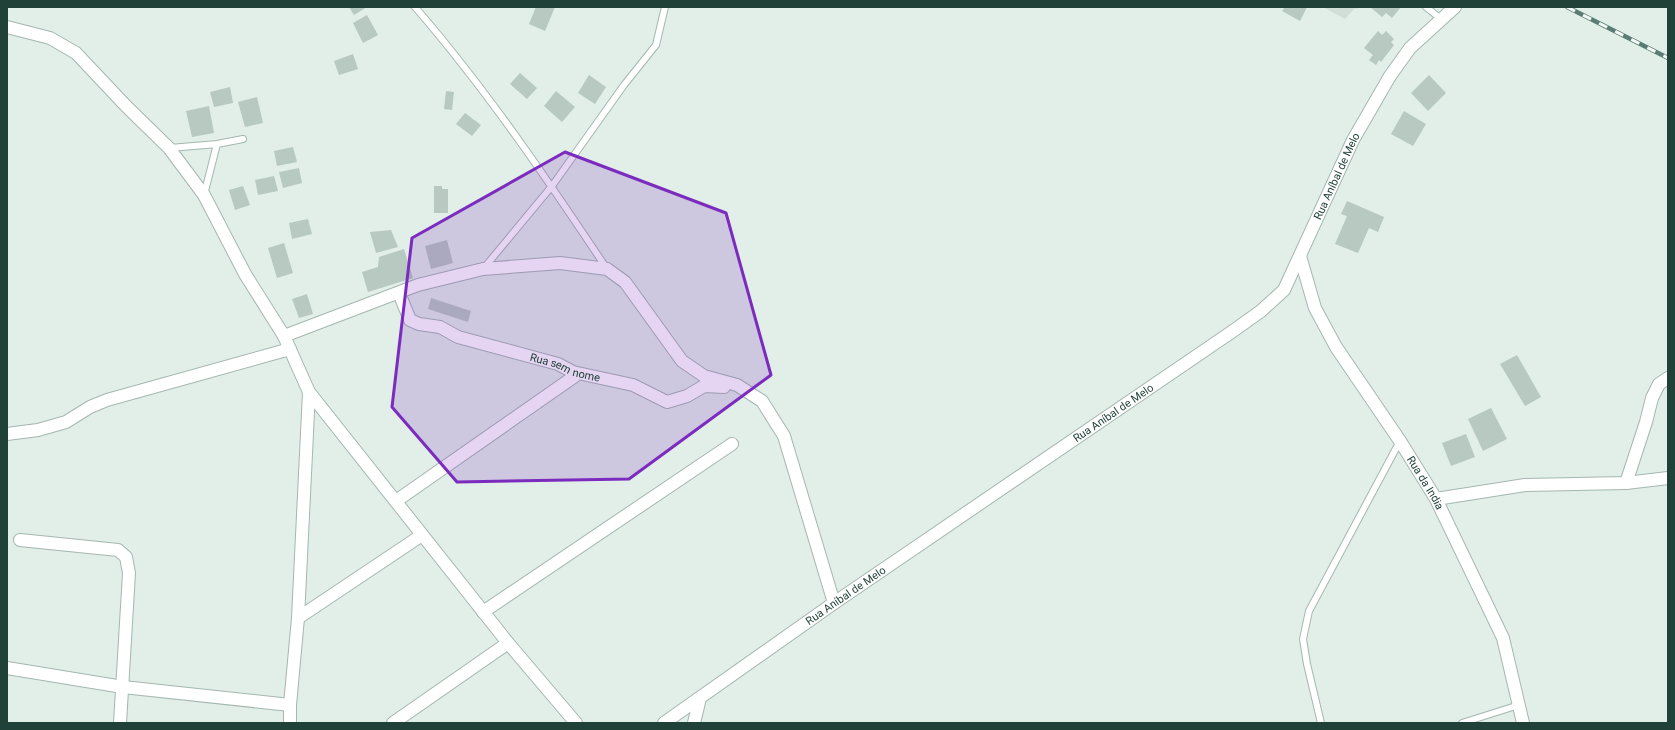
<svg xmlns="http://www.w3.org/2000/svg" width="1675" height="730" viewBox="0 0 1675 730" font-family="Roboto,sans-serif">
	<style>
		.built { fill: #d0ded7 }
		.building { fill: #b7c9c1 }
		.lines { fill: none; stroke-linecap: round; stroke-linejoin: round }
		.service-casing { stroke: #a4b7b0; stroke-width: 8 }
		.minor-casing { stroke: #a4b7b0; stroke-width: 14 }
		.tertiary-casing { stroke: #a4b7b0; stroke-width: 14 }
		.service { stroke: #fff; stroke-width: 6 }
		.minor { stroke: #fff; stroke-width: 12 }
		.tertiary { stroke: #fff; stroke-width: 12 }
		.rail-casing { stroke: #5a7c73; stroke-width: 4.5 }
		.rail { stroke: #f3faf6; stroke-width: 3; stroke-dasharray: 9; stroke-linecap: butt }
		.marked { fill: #7b2cbf; fill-opacity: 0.2; stroke: #7b2cbf; stroke-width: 3; stroke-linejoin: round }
		.labels { text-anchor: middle; stroke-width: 3; stroke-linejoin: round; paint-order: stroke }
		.street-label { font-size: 11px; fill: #204138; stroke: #f3faf6 }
	</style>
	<rect width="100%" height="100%" fill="#e2eee8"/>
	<!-- built -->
	<path class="built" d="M1323 7H1359L1357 9 1355 8 1345 19Z"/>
	<!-- building -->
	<path class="building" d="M349 7H367L354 15Z
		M536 7H555L545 31 529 24Z
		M1285 7H1307L1300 21 1282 11Z
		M1370 7H1401L1392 18 1386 13 1382 17Z
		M367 15 378 35 363 43 353 23Z
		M1378 31 1382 35 1386 31 1394 39 1391 42 1394 45 1381 62 1379 60 1376 65 1369 60 1373 55 1364 48Z
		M353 54 358 69 339 75 334 61Z
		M520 73 537 88 527 99 510 84Z
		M589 75 606 87 595 104 578 93Z
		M1429 75 1446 93 1428 111 1411 93Z
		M230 87 233 103 214 107 210 92Z
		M446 91 454 92 452 110 444 109Z
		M556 91 575 107 562 122 544 106Z
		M257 97 263 123 245 127 238 102Z
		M209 106 214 133 192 137 186 111Z
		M1404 111 1426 124 1413 146 1391 134Z
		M465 113 481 125 472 136 456 124Z
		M293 147 297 162 277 166 274 151Z
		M299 168 302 183 283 188 279 172Z
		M274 176 278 191 258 195 255 180Z
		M243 186 250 205 235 210 229 190Z
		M434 186H442V189H448V213H434Z
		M1347 201 1384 217 1378 232 1369 228 1358 253 1335 244 1347 216 1341 214Z
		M308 219 312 234 292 239 289 223Z
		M391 230 398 247 376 253 370 232Z
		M447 240 453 263 431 269 425 246Z
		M284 243 293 273 277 278 268 248Z
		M404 249 413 278 368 292 362 272 378 267 379 257Z
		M307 294 313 314 299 318 292 299Z
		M431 298 471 311 468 322 428 309Z
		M1517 355 1541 397 1525 406 1500 364Z
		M1491 408 1507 439 1483 451 1468 419Z
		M1466 434 1475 457 1451 466 1442 443Z"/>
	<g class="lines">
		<defs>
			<path id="service" d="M415 7C486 89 547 179 607 269
				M1426 7 1441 19
				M170 148 217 144 243 139
				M204 195 217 144
				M484 268 552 186 624 85 656 45 665 7
				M1321 723 1307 664 1303 639 1309 611 1400 441
				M1462 723 1519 705"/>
			<g id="minor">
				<path d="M7 27 50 38 76 53 126 106 169 148 204 195 245 274 284 336"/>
				<path id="s1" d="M1300 256 1315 308 1336 347 1400 441 1436 499 1503 638 1523 723"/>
				<path id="s2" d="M401 298 410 320 419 324 440 327 458 337 558 364 573 372 633 385 667 402 687 396 704 386 724 387"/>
				<path d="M7 434 38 430 66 422 90 407 107 400 290 349"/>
				<path d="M1626 483 1646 422 1652 398 1659 384 1668 378"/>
				<path d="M1436 499 1525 485 1626 483 1668 478"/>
				<path d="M396 501 575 376"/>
				<path d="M20 540 118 550 126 557 129 573 120 723"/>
				<path d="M483 612 732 444"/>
				<path d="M298 618 422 535"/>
				<path d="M7 668 123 687 290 705"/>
				<path d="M290 723V705L298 618 309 392"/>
				<path d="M393 723 508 643"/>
				<path d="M576 723 508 643 309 392 284 336 418 285 483 269 560 263 607 269 625 282 682 361 704 376 737 385 762 401 784 436 834 603"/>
				<path d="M694 723 700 698"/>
			</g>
			<g id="tertiary">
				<path id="s3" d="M664 723 834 603 1233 331 1261 311 1284 290 1353 140 1390 76 1410 48 1455 7"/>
			</g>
		</defs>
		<!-- service casing -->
		<use href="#service" class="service-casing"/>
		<!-- minor casing -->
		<use href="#minor" class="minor-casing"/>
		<!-- tertiary casing -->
		<use href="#tertiary" class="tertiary-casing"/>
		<!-- service -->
		<use href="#service" class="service"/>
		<!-- minor -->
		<use href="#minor" class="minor"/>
		<!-- tertiary -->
		<use href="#tertiary" class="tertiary"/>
		<defs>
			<path id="rail" d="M1567 7 1668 58"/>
		</defs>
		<!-- rail casing -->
		<use href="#rail" class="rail-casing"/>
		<!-- rail -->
		<use href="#rail" class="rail"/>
	</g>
	<!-- marked area -->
	<path class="marked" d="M565 152 726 213 771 375 629 479 457 482 392 407 412 238Z"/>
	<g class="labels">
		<!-- street labels -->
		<g class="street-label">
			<text dy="4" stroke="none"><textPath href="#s3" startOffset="882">Rua Aníbal de Melo</textPath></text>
			<text dy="4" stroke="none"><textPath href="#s2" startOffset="187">Rua sem nome</textPath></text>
			<text dy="4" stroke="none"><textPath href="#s3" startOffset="546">Rua Aníbal de Melo</textPath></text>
			<text dy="4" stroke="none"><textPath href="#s1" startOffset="261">Rua da India</textPath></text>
			<text dy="4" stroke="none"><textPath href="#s3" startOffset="222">Rua Aníbal de Melo</textPath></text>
		</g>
	</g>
	<!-- border -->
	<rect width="1675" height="730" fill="none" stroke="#204138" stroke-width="16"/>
</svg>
